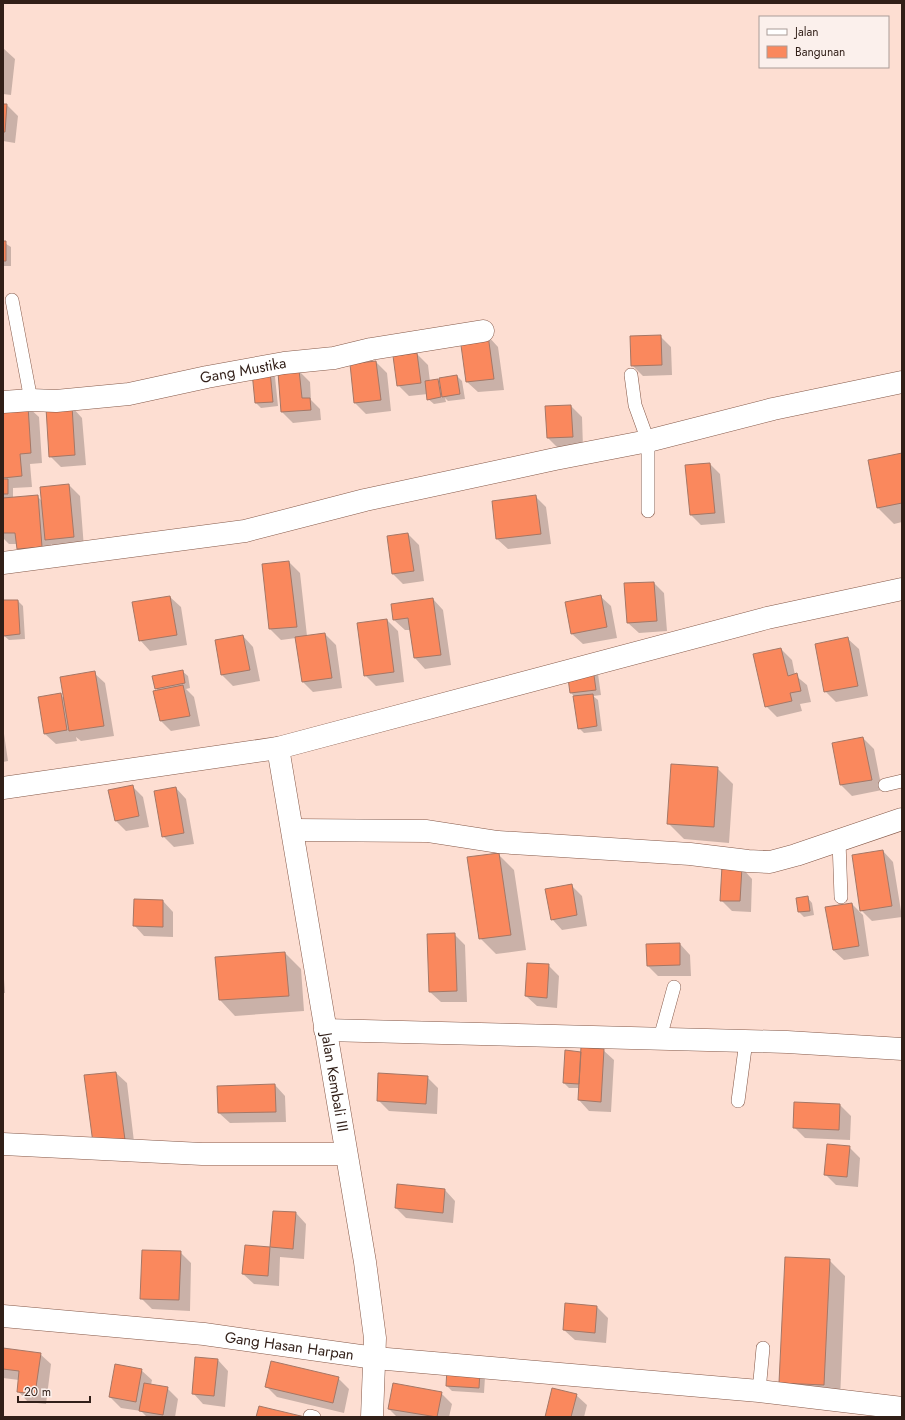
<svg xmlns="http://www.w3.org/2000/svg" width="905" height="1420" viewBox="0 0 905 1420" font-family="Jost,sans-serif">
	<style>
		.shadow { fill: #0003 }
		.building { fill: #fa885d; stroke: #a57766 }
		.lines { fill: none; stroke-linecap: round; stroke-linejoin: round }
		.service-casing { stroke: #855949; stroke-width: 14 }
		.minor-casing { stroke: #855949; stroke-width: 23 }
		.service { stroke: #fff; stroke-width: 13 }
		.minor { stroke: #fff; stroke-width: 22 }
		.labels { text-anchor: middle; stroke-width: 3; stroke-linejoin: round; paint-order: stroke }
		.street-label { font-size: 15px; fill: #311f18; stroke: #fbf0ec }
	</style>
	<rect width="100%" height="100%" fill="#fdded2"/>
	<!-- shadow -->
	<path class="shadow" d="M3 48 15 59 11 95 3 94Z
		M3 105H7L18 116 15 143 3 141Z
		M3 242 11 247V266H3Z
		M488 336 498 347 504 390 478 392 467 382Z
		M660 336 671 347 672 375 643 376 632 365Z
		M417 354 428 365 430 382 438 380 441 384 457 376 462 381 465 399 448 401 445 398 446 402 434 404 428 399V394L409 396 398 385Z
		M376 362 387 373 391 411 366 414 355 403 351 365Z
		M299 371 310 382 311 400 320 409 321 420 293 423 282 412Z
		M270 372 275 377 278 406 261 408 256 403Z
		M571 406 582 417 583 448 559 449 548 438 546 407Z
		M28 407 39 417 42 463 30 464 32 487 13 488V498L37 496 42 501 69 485 80 496 84 548 56 550 51 544 52 558 28 560 18 549 17 544H9L3 538V408Z
		M72 407 82 418 86 465 61 467 50 456Z
		M902 454V522L894 524 878 508 869 461Z
		M710 464 720 474 725 523 701 525 691 515Z
		M536 497 546 507 551 544 508 549 497 539Z
		M408 534 419 545 424 581 403 584 393 574Z
		M289 562 300 573 307 636 325 634 336 645 342 688 313 692 303 682 296 638 281 640 270 629 263 565Z
		M654 583 664 593 667 631 639 633 628 623Z
		M600 596 611 606 617 638 583 644 572 634Z
		M170 597 181 607 187 645 150 651 140 640Z
		M433 599 443 610 451 665 425 669 415 658 410 630H405L394 620Z
		M3 601H18L23 606 25 639 9 640 3 635Z
		M387 620 398 631 404 682 376 686 365 675Z
		M243 636 253 647 260 681 233 686 222 675 216 641Z
		M848 639 859 649 868 696 836 702 825 691Z
		M781 649 792 660 795 675 807 685 811 702 800 704 802 711 777 717 766 706Z
		M182 671 188 676 190 688 186 689 194 697 200 726 171 731 161 721 158 691 156 688Z
		M568 672 598 674 601 695 593 696 598 700 602 731 584 733 579 728 574 696 571 693Z
		M94 673 105 683 114 736 81 741 76 737 77 741 56 744 45 734 60 694 65 699Z
		M3 727 8 761 3 762Z
		M863 738 874 749 882 790 852 796 841 785 833 744Z
		M717 768 733 784 729 843 684 839 668 823Z
		M132 786 143 797 149 827 126 831 115 820Z
		M176 788 186 799 194 844 174 847 163 836Z
		M883 851 893 862 902 917 872 921 861 910Z
		M498 854 514 870 526 950 496 954 480 938Z
		M742 868 752 879 751 912 732 911 721 900Z
		M571 885 582 896 587 926 562 930 552 919Z
		M807 897 812 903 814 915 804 917 799 912Z
		M163 901 173 912V937L144 936 134 925Z
		M852 904 863 915 869 956 844 960 833 950Z
		M454 934 465 945 467 1002H441L430 992Z
		M680 944 690 955 691 976H658L648 966Z
		M285 953 301 969 304 1011 235 1016 220 1000 216 958Z
		M3 965 5 993H3Z
		M548 965 559 976 557 1008 537 1006 526 996Z
		M603 1050 614 1060 611 1112 589 1111 579 1100V1088H569L564 1083 581 1053Z
		M116 1073 127 1083 135 1150 104 1154Z
		M427 1077 438 1088 437 1114 389 1111 378 1100Z
		M275 1085 285 1096 286 1122 230 1123 219 1113Z
		M840 1105 851 1116 850 1140 805 1138 794 1127Z
		M849 1147 860 1158 858 1187 836 1185 825 1174Z
		M445 1190 455 1201 453 1223 406 1218 396 1208Z
		M274 1212 296 1213 306 1224 304 1259 280 1257 279 1286 254 1284 243 1274 246 1246 271 1248Z
		M180 1252 191 1263 190 1311 152 1309 141 1298Z
		M829 1260 845 1276 840 1401 780 1383Z
		M566 1305 597 1307 608 1318 606 1343 575 1340 564 1330Z
		M3 1349 40 1354 51 1364 46 1404 28 1402 18 1391 19 1380 3 1378Z
		M218 1360 228 1371 225 1407 203 1404 193 1393Z
		M141 1370 152 1380 151 1385 167 1388 178 1399 175 1417H147L141 1411 121 1408 110 1397Z
		M480 1372 485 1377 484 1393 452 1391 447 1386Z
		M338 1378 349 1389 344 1413 277 1397 266 1386Z
		M441 1393 452 1404 449 1417H397L389 1409Z
		M576 1395 587 1405 584 1417H546Z"/>
	<!-- building -->
	<path class="building" d="M3 104H7L5 132H3Z
		M3 241H6V261H3Z
		M488 335 494 379 466 382 460 338Z
		M661 335 662 365 631 366 630 336Z
		M417 353 421 383 397 386 393 356Z
		M376 361 381 400 354 403 350 364Z
		M299 370 302 398H310L311 410 281 412 278 372Z
		M270 371 273 402 255 403 252 372Z
		M457 375 460 394 442 397 439 378Z
		M438 379 441 397 427 400 425 381Z
		M571 405 573 437 547 438 545 406Z
		M28 406 31 453 20 454 22 476 3 478V407Z
		M72 406 75 455 49 457 46 408Z
		M902 453V503L877 508 868 460Z
		M710 463 715 513 690 515 685 465Z
		M3 479H8V494H3Z
		M69 484 74 537 45 540 40 487Z
		M38 495 42 547 17 549 15 533H3V498Z
		M536 495 541 534 496 539 492 501Z
		M408 533 414 571 392 574 387 536Z
		M289 561 297 627 269 629 262 564Z
		M654 582 657 621 627 623 624 583Z
		M601 595 607 627 571 634 565 602Z
		M170 596 177 635 139 641 132 602Z
		M433 598 441 655 414 658 408 618 393 620 391 604Z
		M3 600H18L20 634 3 636Z
		M387 619 394 672 364 676 357 623Z
		M325 633 332 678 302 682 295 637Z
		M243 635 250 670 221 675 215 640Z
		M848 637 858 686 824 692 815 644Z
		M781 648 788 676 797 673 801 691 790 693 792 701 765 707 753 654Z
		M593 668 596 690 570 693 567 671Z
		M183 670 185 683 155 689 152 676Z
		M95 671 104 726 69 731 60 677Z
		M183 685 190 716 160 721 153 691Z
		M61 693 67 730 44 734 38 697Z
		M593 694 597 726 578 729 573 696Z
		M863 737 872 780 840 785 832 743Z
		M671 764 718 767 714 827 667 824Z
		M133 785 139 816 115 821 108 790Z
		M176 787 184 833 162 837 154 791Z
		M883 850 892 906 860 911 852 855Z
		M499 853 511 935 479 939 467 857Z
		M722 866 742 867 740 901H720Z
		M572 884 577 915 551 920 545 889Z
		M808 896 810 911 798 912 796 898Z
		M134 899 163 900V927L133 926Z
		M852 903 859 946 833 950 825 907Z
		M455 933 457 991 429 992 427 934Z
		M680 943V965L647 966 646 944Z
		M285 952 289 996 219 1000 215 957Z
		M527 963 549 964 547 998 525 996Z
		M581 1047 604 1049 601 1102 578 1100Z
		M565 1050 581 1052 579 1084 563 1083Z
		M116 1072 125 1140 93 1143 84 1075Z
		M378 1073 428 1076 426 1104 377 1101Z
		M275 1084 276 1112 218 1113 217 1086Z
		M794 1102 840 1104 839 1130 793 1128Z
		M827 1144 850 1146 847 1177 824 1175Z
		M397 1184 445 1189 443 1213 395 1208Z
		M273 1211 296 1212 293 1249 270 1247Z
		M245 1245 270 1247 268 1276 242 1274Z
		M142 1250 181 1251 179 1300 140 1299Z
		M785 1257 830 1259 824 1385 779 1383Z
		M565 1303 597 1306 595 1333 563 1330Z
		M3 1348 41 1353 35 1394 17 1392 19 1371 3 1369Z
		M195 1357 218 1359 214 1396 192 1394Z
		M271 1361 339 1377 333 1403 265 1387Z
		M115 1364 142 1369 136 1402 109 1397Z
		M447 1368 480 1371 479 1388 446 1386Z
		M144 1383 168 1387 163 1415 139 1411Z
		M393 1383 442 1392 437 1417 388 1409Z
		M552 1388 577 1394 571 1417H545Z
		M259 1406 305 1417H256Z"/>
	<g class="lines">
		<defs>
			<path id="service" d="M12 300 31 400
				M631 375 635 405 648 441V511
				M885 785 902 781
				M839 841 841 897
				M660 1038 674 987
				M738 1101 746 1041
				M759 1391 763 1348
				M310 1416 314 1417"/>
			<g id="minor">
				<path id="s1" d="M3 402 31 400 56 401 129 394 207 377 284 363 334 358 371 349 483 331"/>
				<path d="M3 563 245 531 365 500 555 459 648 441 773 409 902 382"/>
				<path id="s2" d="M278 748 365 1262 375 1338 372 1417"/>
				<path d="M3 788 278 748 767 618 902 589"/>
				<path d="M293 830 427 831 498 842 690 854 748 861 770 862 796 855 902 819"/>
				<path d="M325 1030 787 1042 902 1049"/>
				<path d="M3 1144 202 1154H346"/>
				<path id="s3" d="M3 1316 204 1334 375 1358 759 1391 902 1408"/>
			</g>
		</defs>
		<!-- service casing -->
		<use href="#service" class="service-casing"/>
		<!-- minor casing -->
		<use href="#minor" class="minor-casing"/>
		<!-- service -->
		<use href="#service" class="service"/>
		<!-- minor -->
		<use href="#minor" class="minor"/>
	</g>
	<g class="labels">
		<!-- street labels -->
		<g class="street-label">
			<text dy="5" stroke="none"><textPath href="#s1" startOffset="243">Gang Mustika</textPath></text>
			<text dy="5" stroke="none"><textPath href="#s2" startOffset="339">Jalan Kembali III</textPath></text>
			<text dy="5" stroke="none"><textPath href="#s3" startOffset="288">Gang Hasan Harpan</textPath></text>
		</g>
	</g>
	<!-- border -->
	<rect width="905" height="1420" fill="none" stroke="#311f18" stroke-width="8"/>
	<!-- legend -->
	<rect x="759" y="16" width="130" height="52" fill="#fbf0ec" stroke="#aa9c97"/>
	<rect x="767" y="29" width="20" height="6" fill="#ffffff" stroke="#aa9c97"/>
	<text x="795" y="36" font-size="12" fill="#311f18">Jalan</text>
	<rect x="767" y="46" width="20" height="12" fill="#fa885d" stroke="#aa9c97"/>
	<text x="795" y="56" font-size="12" fill="#311f18">Bangunan</text>
	<!-- scale -->
	<path d="M18 1396v6h72v-6" fill="none" stroke="#311f18" stroke-width="2"/>
	<text x="24" y="1396" font-size="12" fill="#311f18" stroke="#fbf0ec" stroke-width="3" paint-order="stroke">20 m</text>
</svg>
